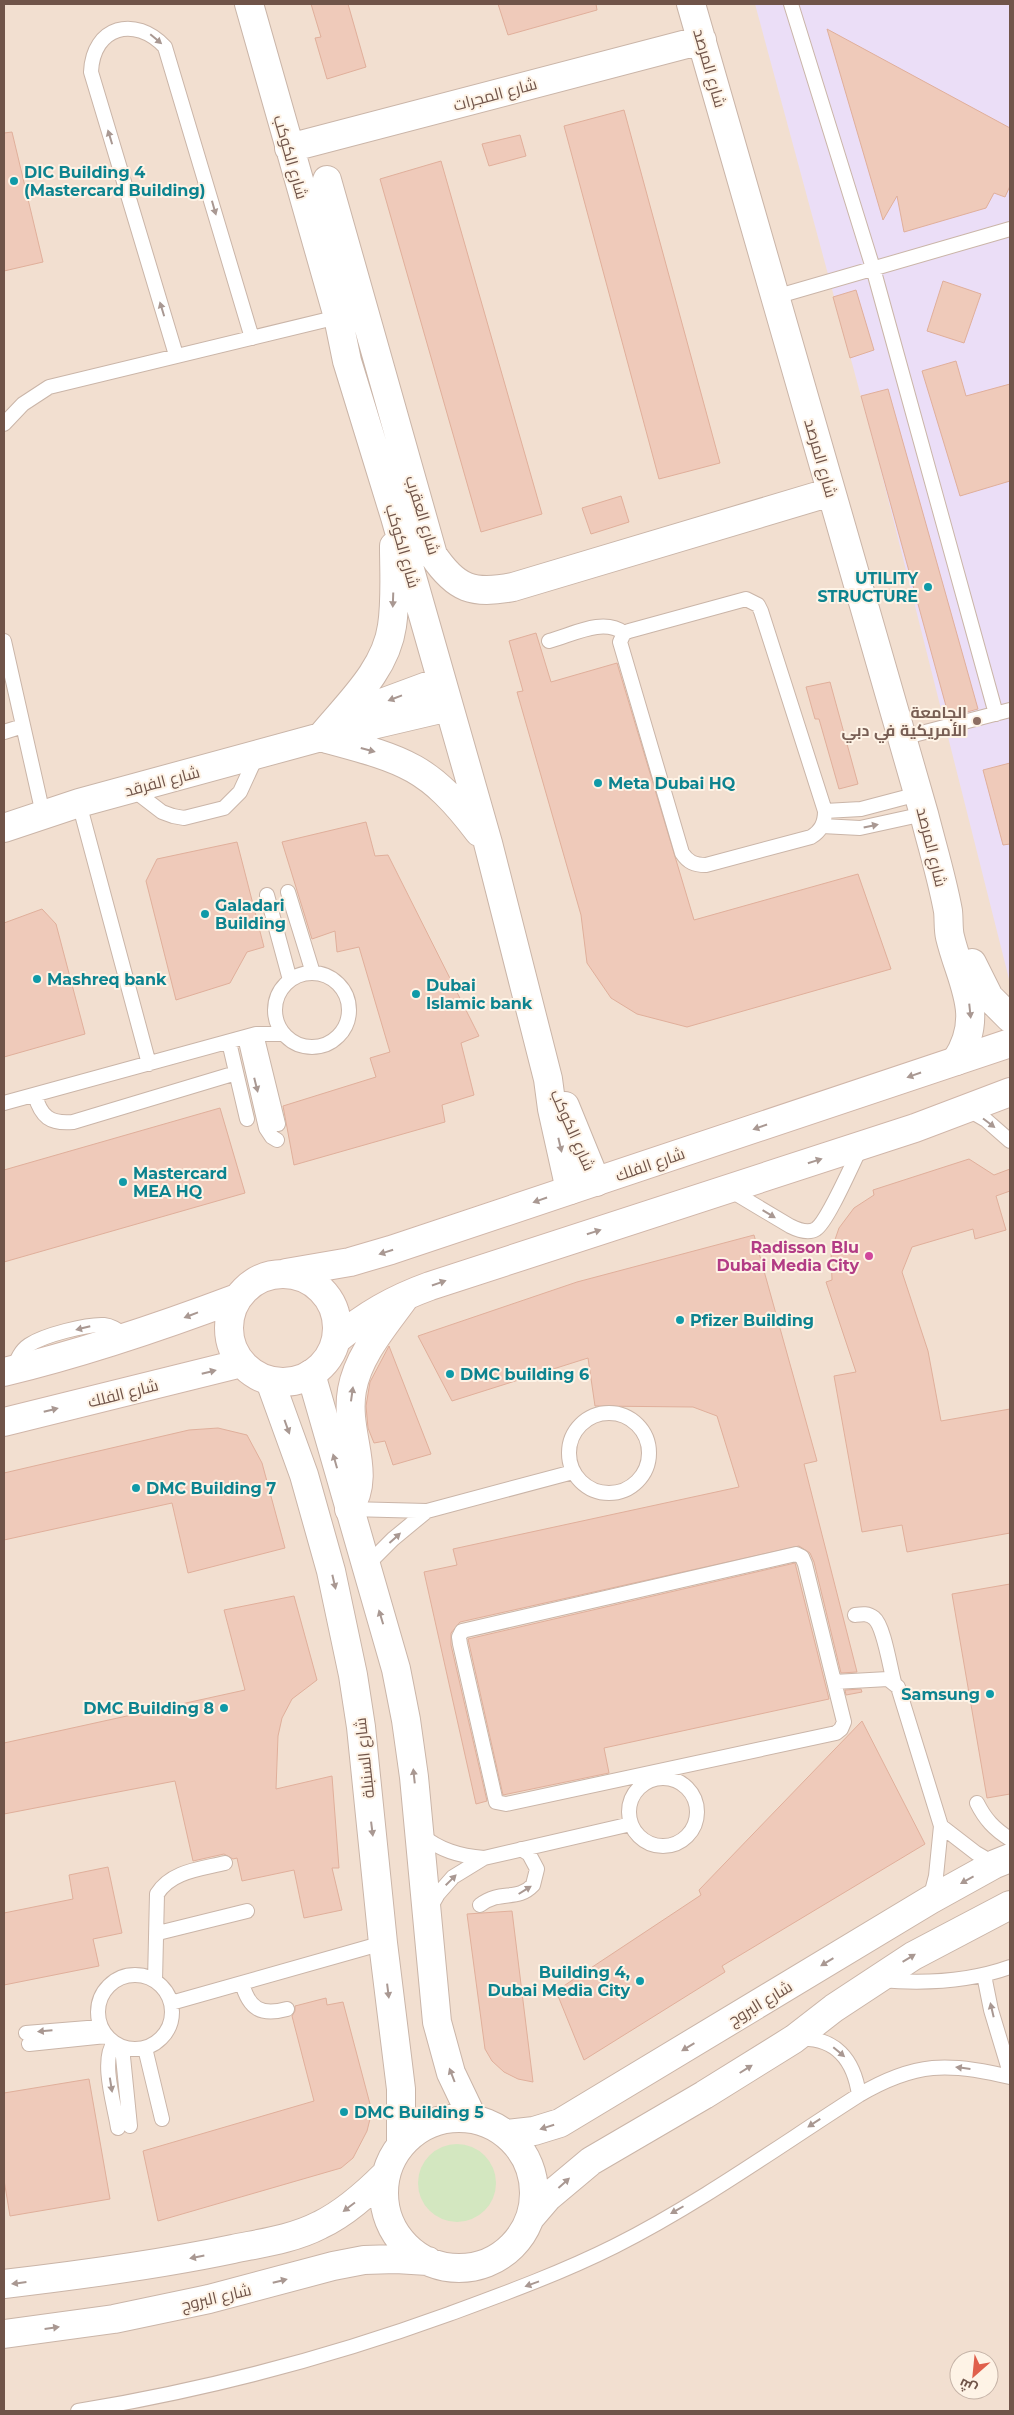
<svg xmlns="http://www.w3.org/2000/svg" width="1014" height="2415" viewBox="0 0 1014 2415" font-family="Montserrat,Cairo,sans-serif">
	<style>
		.residential { fill: #f2dfd0; fill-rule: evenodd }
		.education { fill: #ebdef7 }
		.green { fill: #d3e7c0 }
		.building { fill: #efcaba; stroke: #e0af9b }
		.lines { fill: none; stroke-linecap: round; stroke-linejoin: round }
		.lane-casing { stroke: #cab5a8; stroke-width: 16 }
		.street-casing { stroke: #cab5a8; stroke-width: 30 }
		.secondary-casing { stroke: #d0b6a9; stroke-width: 30 }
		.lane { stroke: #fff; stroke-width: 14 }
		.street { stroke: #fff; stroke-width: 28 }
		.secondary { stroke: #fff; stroke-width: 28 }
		.oneway { fill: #a99892 }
		.culture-dot { fill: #0f9aa8; stroke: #fef3e6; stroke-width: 2 }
		.education-dot { fill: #8d6e63; stroke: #fef3e6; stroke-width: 2 }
		.hotel-dot { fill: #d1479c; stroke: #fef3e6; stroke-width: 2 }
		.labels { text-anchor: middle; stroke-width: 4; stroke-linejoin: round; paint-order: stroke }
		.street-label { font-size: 16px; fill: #705449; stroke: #fef3e6 }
		.culture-label { font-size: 16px; font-weight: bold; fill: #0d838f; stroke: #fef3e6; text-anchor: start }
		.education-label { font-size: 16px; font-weight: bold; fill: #785e54; stroke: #fef3e6; text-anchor: end }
		.hotel-label { font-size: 16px; font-weight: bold; fill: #b23c85; stroke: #fef3e6; text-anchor: end }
	</style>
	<rect width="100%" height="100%" fill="#fbeee1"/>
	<!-- residential -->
	<path class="residential" d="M4 4H1010V2411H4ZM959 2360H989V2390H959Z"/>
	<!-- education -->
	<path class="education" d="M755 4H1010L1009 979 879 463Z"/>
	<!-- green -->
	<path class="green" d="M418 2183a39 39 0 1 1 78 0a39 39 0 1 1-78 0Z"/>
	<!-- building -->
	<path class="building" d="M311 4H348L366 67 327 79 315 38 321 37Z
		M498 4H596L597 10 508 35Z
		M827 29 1010 128V186L1005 197 994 193 986 208 904 232 897 196 883 220Z
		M624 110 720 463 659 479 564 126Z
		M12 132 43 262 4 271V133Z
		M520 135 526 156 489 166 482 144Z
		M441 161 542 514 481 532 380 179Z
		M943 281 981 294 964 343 927 331Z
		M856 290 874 350 850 358 833 297Z
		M956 361 966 396 1010 384V481L960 496 922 371Z
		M888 389 978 709 949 717 861 396Z
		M621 496 629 522 591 534 582 508Z
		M536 633 551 682 617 663 694 920 858 874 891 969 687 1027 637 1014 611 998 587 963 581 915 517 692 523 691 509 641Z
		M830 682 858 784 839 789 819 719H815L806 687Z
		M1010 763V844L1003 845 983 770Z
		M366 822 375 856 388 855 479 1036 461 1043 474 1095 442 1105 445 1122 294 1165 283 1106 376 1077 370 1058 390 1052 359 947 337 952 335 931 312 939 282 842Z
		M237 842 264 947 247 952 230 983 176 1000 146 881 157 859Z
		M42 909 56 924 85 1034 4 1057V923Z
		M220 1108 245 1193 4 1262V1170Z
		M969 1159 994 1175 1010 1169V1191L996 1196 1006 1230 975 1239 973 1229 912 1247 902 1272 928 1351 941 1421 1010 1409V1533L907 1552 902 1525 862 1532 834 1376 856 1372 826 1282 832 1280 831 1251 839 1228 854 1208 874 1195 873 1190Z
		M754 1235 817 1461 804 1464 857 1672 841 1673 814 1562 810 1553 799 1546 460 1622 451 1633V1645L487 1801 476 1804 424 1572 457 1565 453 1549 739 1487 717 1416 693 1407 595 1406 588 1358 452 1401 418 1336 577 1282Z
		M389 1346 431 1454 393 1465 385 1441 374 1443 368 1428 366 1406 370 1382Z
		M218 1428 247 1435 262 1463 285 1548 188 1573 172 1503 4 1540V1473L189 1430Z
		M795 1563 829 1699 604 1748 609 1773 503 1795 468 1639Z
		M1010 1584V1794L987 1798 952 1594Z
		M294 1596 317 1680 292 1699 282 1718 278 1736 276 1789 332 1776 339 1868H332L342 1910 304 1918 294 1870 242 1881 237 1858 233 1859 224 1854 193 1861 175 1781 4 1814V1743L245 1690 224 1610Z
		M861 1689 862 1692 846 1695 845 1690Z
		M862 1721 925 1844 722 1966 725 1972 584 2060 556 1991 701 1895 699 1890Z
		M108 1867 122 1933 93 1939 99 1966 4 1985V1913L73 1899 69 1875Z
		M512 1911 533 2082 518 2079 504 2072 492 2061 485 2049 467 1914Z
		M326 1998 327 2005 343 2002 370 2104 371 2115 367 2131 353 2158 341 2168 158 2221 143 2151 314 2101 292 2016 295 2011V2006Z
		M89 2079 110 2199 10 2216 4 2180V2093Z"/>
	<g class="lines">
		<defs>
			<path id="lane" d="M791 4 873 268 996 714
				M775 297 1010 229
				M176 355 91 72C93 26 135 15 165 47L252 338
				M4 424 23 404 49 387 338 317
				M746 599 758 605 761 611 825 811C825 823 821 831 811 837L706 865C694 865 688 862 682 853L620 642 624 633 629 631Z
				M4 641 43 814
				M549 641C572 635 603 617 624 633
				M4 732 23 726
				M902 738 1010 710
				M132 789 162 812 173 816 184 818 224 808 240 792 257 755
				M79 803 149 1064
				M825 811 861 809 918 794
				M822 826 860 828 924 814
				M288 892 313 973
				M267 895 290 980
				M275 1010a37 37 0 1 1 74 0a37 37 0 1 1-74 0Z
				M256 1034 278 1124
				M245 1037 266 1128 272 1137 277 1140
				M229 1042 247 1119
				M35 1095C41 1117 50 1124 73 1122L236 1073
				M4 1103 256 1034H284
				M967 1109 986 1120 1010 1141
				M728 1189 790 1226C798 1230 808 1234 816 1229 828 1221 853 1162 861 1147
				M13 1370C17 1360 20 1351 29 1345 44 1335 87 1324 104 1325 113 1326 120 1331 127 1337
				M569 1453a40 40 0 1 1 80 0a40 40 0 1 1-80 0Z
				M349 1509 427 1511 573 1472
				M796 1554 802 1557 805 1564 844 1722 841 1729 836 1733 506 1804 496 1802 460 1644 459 1637 462 1631Z
				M365 1567 393 1539 427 1511
				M855 1615C862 1614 868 1613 874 1618 884 1626 890 1668 894 1682
				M834 1682 888 1679 898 1687 941 1826 936 1876 930 1899
				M629 1812a34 34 0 1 1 68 0a34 34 0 1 1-68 0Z
				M977 1803C985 1819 994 1829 1010 1839
				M941 1826 976 1853 995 1864 997 1861
				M421 1835C440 1850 459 1856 484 1858
				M480 1905C501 1889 517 1902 533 1885L537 1869 529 1854 521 1849
				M430 1908 438 1894 453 1877 484 1858 631 1824
				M158 1933 247 1911
				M98 2012a37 37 0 1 1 74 0a37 37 0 1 1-74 0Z
				M984 1975 991 2010 1010 2073
				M880 1980C925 1984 968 1982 1010 1967
				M155 1981 157 1894C171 1871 201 1869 225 1863
				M242 1983C249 2009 261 2016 287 2009
				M171 2003 383 1943
				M26 2033 100 2027
				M797 2039C835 2036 854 2060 859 2095
				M114 2043C100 2060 115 2107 118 2128
				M29 2044 106 2036
				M122 2047 130 2126
				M145 2048 162 2119
				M78 2411C205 2390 328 2358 449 2314 506 2293 561 2273 615 2246 700 2203 779 2146 859 2095 915 2062 949 2062 1010 2077"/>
			<path id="street" d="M249 4 338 317 347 361 395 517 488 843 548 1079 552 1109 570 1190
				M691 4 924 814C932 846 942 878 948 911 949 919 948 929 950 937 961 983 986 1015 956 1061
				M289 148 702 40
				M327 180 433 555C456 589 473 595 513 587L831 492
				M341 724 379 704 441 681
				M321 737C348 704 386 670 392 626 396 600 394 572 394 546
				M327 739C405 760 429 766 479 832
				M4 828 79 803 321 737 449 707
				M972 963 989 997 1010 1018
				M565 1106 596 1182
				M311 1374 396 1669 406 1720 414 1777 437 2022 451 2073 473 2119
				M270 1381 304 1475 331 1571 353 1675 361 1727 383 1943 401 2089V2145
				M384 2193a75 75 0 1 1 150 0a75 75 0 1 1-150 0Z
				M506 2134 534 2131 560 2123 930 1900 995 1864 1010 1858
				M530 2218 548 2197 591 2161 704 2095 794 2039 834 2008 913 1956 1010 1905
				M4 2284C81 2275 157 2265 233 2249 262 2243 293 2239 320 2225 345 2213 366 2194 386 2174
				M4 2334 114 2319 209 2299 333 2266 364 2260 396 2259 428 2261"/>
			<path id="secondary" d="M286 1273 350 1262 391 1250 1010 1043
				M229 1328a54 54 0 1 1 108 0a54 54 0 1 1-108 0Z
				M336 1340C366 1315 394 1299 430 1286L915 1128 1010 1092
				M4 1372C83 1353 160 1327 237 1298
				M4 1422 242 1363
				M349 1509C373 1472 344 1434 352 1390 358 1355 385 1325 405 1297"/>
		</defs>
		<!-- lane casing -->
		<use href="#lane" class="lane-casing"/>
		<!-- street casing -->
		<use href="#street" class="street-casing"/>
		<!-- secondary casing -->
		<use href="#secondary" class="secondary-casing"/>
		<!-- lane -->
		<use href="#lane" class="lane"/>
		<!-- street -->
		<use href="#street" class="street"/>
		<!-- secondary -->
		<use href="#secondary" class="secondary"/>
	</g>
	<!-- one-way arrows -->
	<defs><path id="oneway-solid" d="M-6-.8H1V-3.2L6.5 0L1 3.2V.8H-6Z" transform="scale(1.25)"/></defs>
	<g class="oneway">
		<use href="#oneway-solid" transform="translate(156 39) rotate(40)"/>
		<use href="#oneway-solid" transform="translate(110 137) rotate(-107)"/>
		<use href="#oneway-solid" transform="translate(214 208) rotate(74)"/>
		<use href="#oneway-solid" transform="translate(162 309) rotate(-107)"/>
		<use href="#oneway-solid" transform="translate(393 600) rotate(92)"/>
		<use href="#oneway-solid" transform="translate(395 698) rotate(159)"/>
		<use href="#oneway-solid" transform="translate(368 750) rotate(15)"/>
		<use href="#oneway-solid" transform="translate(871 826) rotate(-12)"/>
		<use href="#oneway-solid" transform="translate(970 1011) rotate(84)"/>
		<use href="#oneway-solid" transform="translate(914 1075) rotate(161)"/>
		<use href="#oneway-solid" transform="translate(256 1085) rotate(76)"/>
		<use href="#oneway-solid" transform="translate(989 1123) rotate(37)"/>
		<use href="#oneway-solid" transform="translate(760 1127) rotate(161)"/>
		<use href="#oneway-solid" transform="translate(560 1145) rotate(77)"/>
		<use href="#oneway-solid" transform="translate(815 1161) rotate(-18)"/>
		<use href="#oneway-solid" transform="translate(540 1200) rotate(161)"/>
		<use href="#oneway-solid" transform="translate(769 1214) rotate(31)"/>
		<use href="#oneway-solid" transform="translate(594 1232) rotate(-18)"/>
		<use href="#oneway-solid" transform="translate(386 1252) rotate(162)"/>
		<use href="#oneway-solid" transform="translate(439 1283) rotate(-19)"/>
		<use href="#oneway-solid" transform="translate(191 1315) rotate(159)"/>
		<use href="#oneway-solid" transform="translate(83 1328) rotate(166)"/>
		<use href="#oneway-solid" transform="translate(209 1372) rotate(-14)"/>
		<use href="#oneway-solid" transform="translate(352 1394) rotate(-82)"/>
		<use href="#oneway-solid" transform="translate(51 1410) rotate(-14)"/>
		<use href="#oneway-solid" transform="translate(287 1427) rotate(70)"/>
		<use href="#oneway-solid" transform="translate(335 1461) rotate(-106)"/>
		<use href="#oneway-solid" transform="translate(395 1538) rotate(-42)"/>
		<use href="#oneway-solid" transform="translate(334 1582) rotate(77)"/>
		<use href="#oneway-solid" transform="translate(381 1617) rotate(-107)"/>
		<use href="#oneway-solid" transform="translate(414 1776) rotate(-96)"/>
		<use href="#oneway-solid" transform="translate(372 1829) rotate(83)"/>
		<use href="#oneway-solid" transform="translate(451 1880) rotate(-45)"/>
		<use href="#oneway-solid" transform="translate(967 1880) rotate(151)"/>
		<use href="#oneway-solid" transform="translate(525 1890) rotate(-32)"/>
		<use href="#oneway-solid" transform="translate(909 1958) rotate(-31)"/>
		<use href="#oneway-solid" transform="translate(827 1962) rotate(149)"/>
		<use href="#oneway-solid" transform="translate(388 1991) rotate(83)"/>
		<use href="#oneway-solid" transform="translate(992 2010) rotate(-103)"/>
		<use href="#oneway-solid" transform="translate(45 2031) rotate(175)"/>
		<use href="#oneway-solid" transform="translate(688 2047) rotate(149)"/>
		<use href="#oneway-solid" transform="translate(839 2052) rotate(40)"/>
		<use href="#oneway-solid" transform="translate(963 2068) rotate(-173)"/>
		<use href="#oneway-solid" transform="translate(746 2069) rotate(-32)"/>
		<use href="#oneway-solid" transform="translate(452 2075) rotate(-111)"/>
		<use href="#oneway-solid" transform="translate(111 2085) rotate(81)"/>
		<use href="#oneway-solid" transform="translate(814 2123) rotate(147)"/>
		<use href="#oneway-solid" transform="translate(547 2127) rotate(163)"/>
		<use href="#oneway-solid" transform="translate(564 2183) rotate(-42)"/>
		<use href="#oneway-solid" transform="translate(349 2207) rotate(143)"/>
		<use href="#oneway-solid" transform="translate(677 2210) rotate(150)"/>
		<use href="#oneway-solid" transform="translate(197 2257) rotate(169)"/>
		<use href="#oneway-solid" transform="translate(280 2281) rotate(-14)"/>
		<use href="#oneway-solid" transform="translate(19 2283) rotate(173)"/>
		<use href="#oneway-solid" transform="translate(532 2284) rotate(160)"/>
		<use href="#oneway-solid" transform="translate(52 2328) rotate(-8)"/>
	</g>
	<!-- markers -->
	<g class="culture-dot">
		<circle cx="14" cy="181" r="5"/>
		<circle cx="928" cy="587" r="5"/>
		<circle cx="598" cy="783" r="5"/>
		<circle cx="205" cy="914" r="5"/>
		<circle cx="37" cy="979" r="5"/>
		<circle cx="416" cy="994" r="5"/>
		<circle cx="123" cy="1182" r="5"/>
		<circle cx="680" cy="1320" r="5"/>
		<circle cx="450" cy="1374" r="5"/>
		<circle cx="136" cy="1488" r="5"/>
		<circle cx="990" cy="1694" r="5"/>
		<circle cx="224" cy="1708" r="5"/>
		<circle cx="640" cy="1981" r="5"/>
		<circle cx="344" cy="2112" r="5"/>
	</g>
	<circle class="education-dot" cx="977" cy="721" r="5"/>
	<circle class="hotel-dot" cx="869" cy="1256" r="5"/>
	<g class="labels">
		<!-- street labels -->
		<g class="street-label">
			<text transform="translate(710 68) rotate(74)" y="6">شارع المرصد</text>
			<text transform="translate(495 94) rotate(-15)" y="6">شارع المجرات</text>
			<text transform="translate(291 157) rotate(74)" y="6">شارع الكوكب</text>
			<text transform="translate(821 458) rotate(74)" y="6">شارع المرصد</text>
			<text transform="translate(423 515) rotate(73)" y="6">شارع العقرب</text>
			<text transform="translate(403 546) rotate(74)" y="6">شارع الكوكب</text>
			<text transform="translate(162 781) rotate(-15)" y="6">شارع الفرقد</text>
			<text transform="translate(932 847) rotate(76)" y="6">شارع المرصد</text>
			<text transform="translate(573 1130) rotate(66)" y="6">شارع الكوكب</text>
			<text transform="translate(650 1164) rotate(-19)" y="6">شارع الفلك</text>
			<text transform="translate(123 1393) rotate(-14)" y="6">شارع الفلك</text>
			<text transform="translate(364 1758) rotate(-96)" y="6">شارع السنبلة</text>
			<text transform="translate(760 2003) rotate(-31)" y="6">شارع البروج</text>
			<text transform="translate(216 2297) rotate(-13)" y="6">شارع البروج</text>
		</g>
		<!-- culture labels -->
		<g class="culture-label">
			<text x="24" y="178">DIC Building 4<tspan x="24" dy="18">(Mastercard Building)</tspan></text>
			<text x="918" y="584" text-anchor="end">UTILITY<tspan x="918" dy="18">STRUCTURE</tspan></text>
			<text x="608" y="789">Meta Dubai HQ</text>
			<text x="215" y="911">Galadari<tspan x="215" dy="18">Building</tspan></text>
			<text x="47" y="985">Mashreq bank</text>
			<text x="426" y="991">Dubai<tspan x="426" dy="18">Islamic bank</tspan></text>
			<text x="133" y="1179">Mastercard<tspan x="133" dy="18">MEA HQ</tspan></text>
			<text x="690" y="1326">Pfizer Building</text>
			<text x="460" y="1380">DMC building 6</text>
			<text x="146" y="1494">DMC Building 7</text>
			<text x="980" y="1700" text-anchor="end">Samsung</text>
			<text x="214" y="1714" text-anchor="end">DMC Building 8</text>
			<text x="630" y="1978" text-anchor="end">Building 4,<tspan x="630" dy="18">Dubai Media City</tspan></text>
			<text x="354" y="2118">DMC Building 5</text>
		</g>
		<!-- education labels -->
		<g class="education-label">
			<text x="967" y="718">الجامعة<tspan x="967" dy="18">الأمريكية في دبي</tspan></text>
		</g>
		<!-- hotel labels -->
		<g class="hotel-label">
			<text x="859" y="1253">Radisson Blu<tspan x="859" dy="18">Dubai Media City</tspan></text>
		</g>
	</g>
	<!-- border -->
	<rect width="1014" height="2415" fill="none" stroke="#705449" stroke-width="10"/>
	<!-- north arrow -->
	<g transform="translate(974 2375) rotate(207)"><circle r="24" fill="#fef3e6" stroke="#c5b3a7"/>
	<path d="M0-4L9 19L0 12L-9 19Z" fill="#e05f4b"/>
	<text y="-8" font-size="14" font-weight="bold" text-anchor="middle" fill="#705449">ش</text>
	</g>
</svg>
